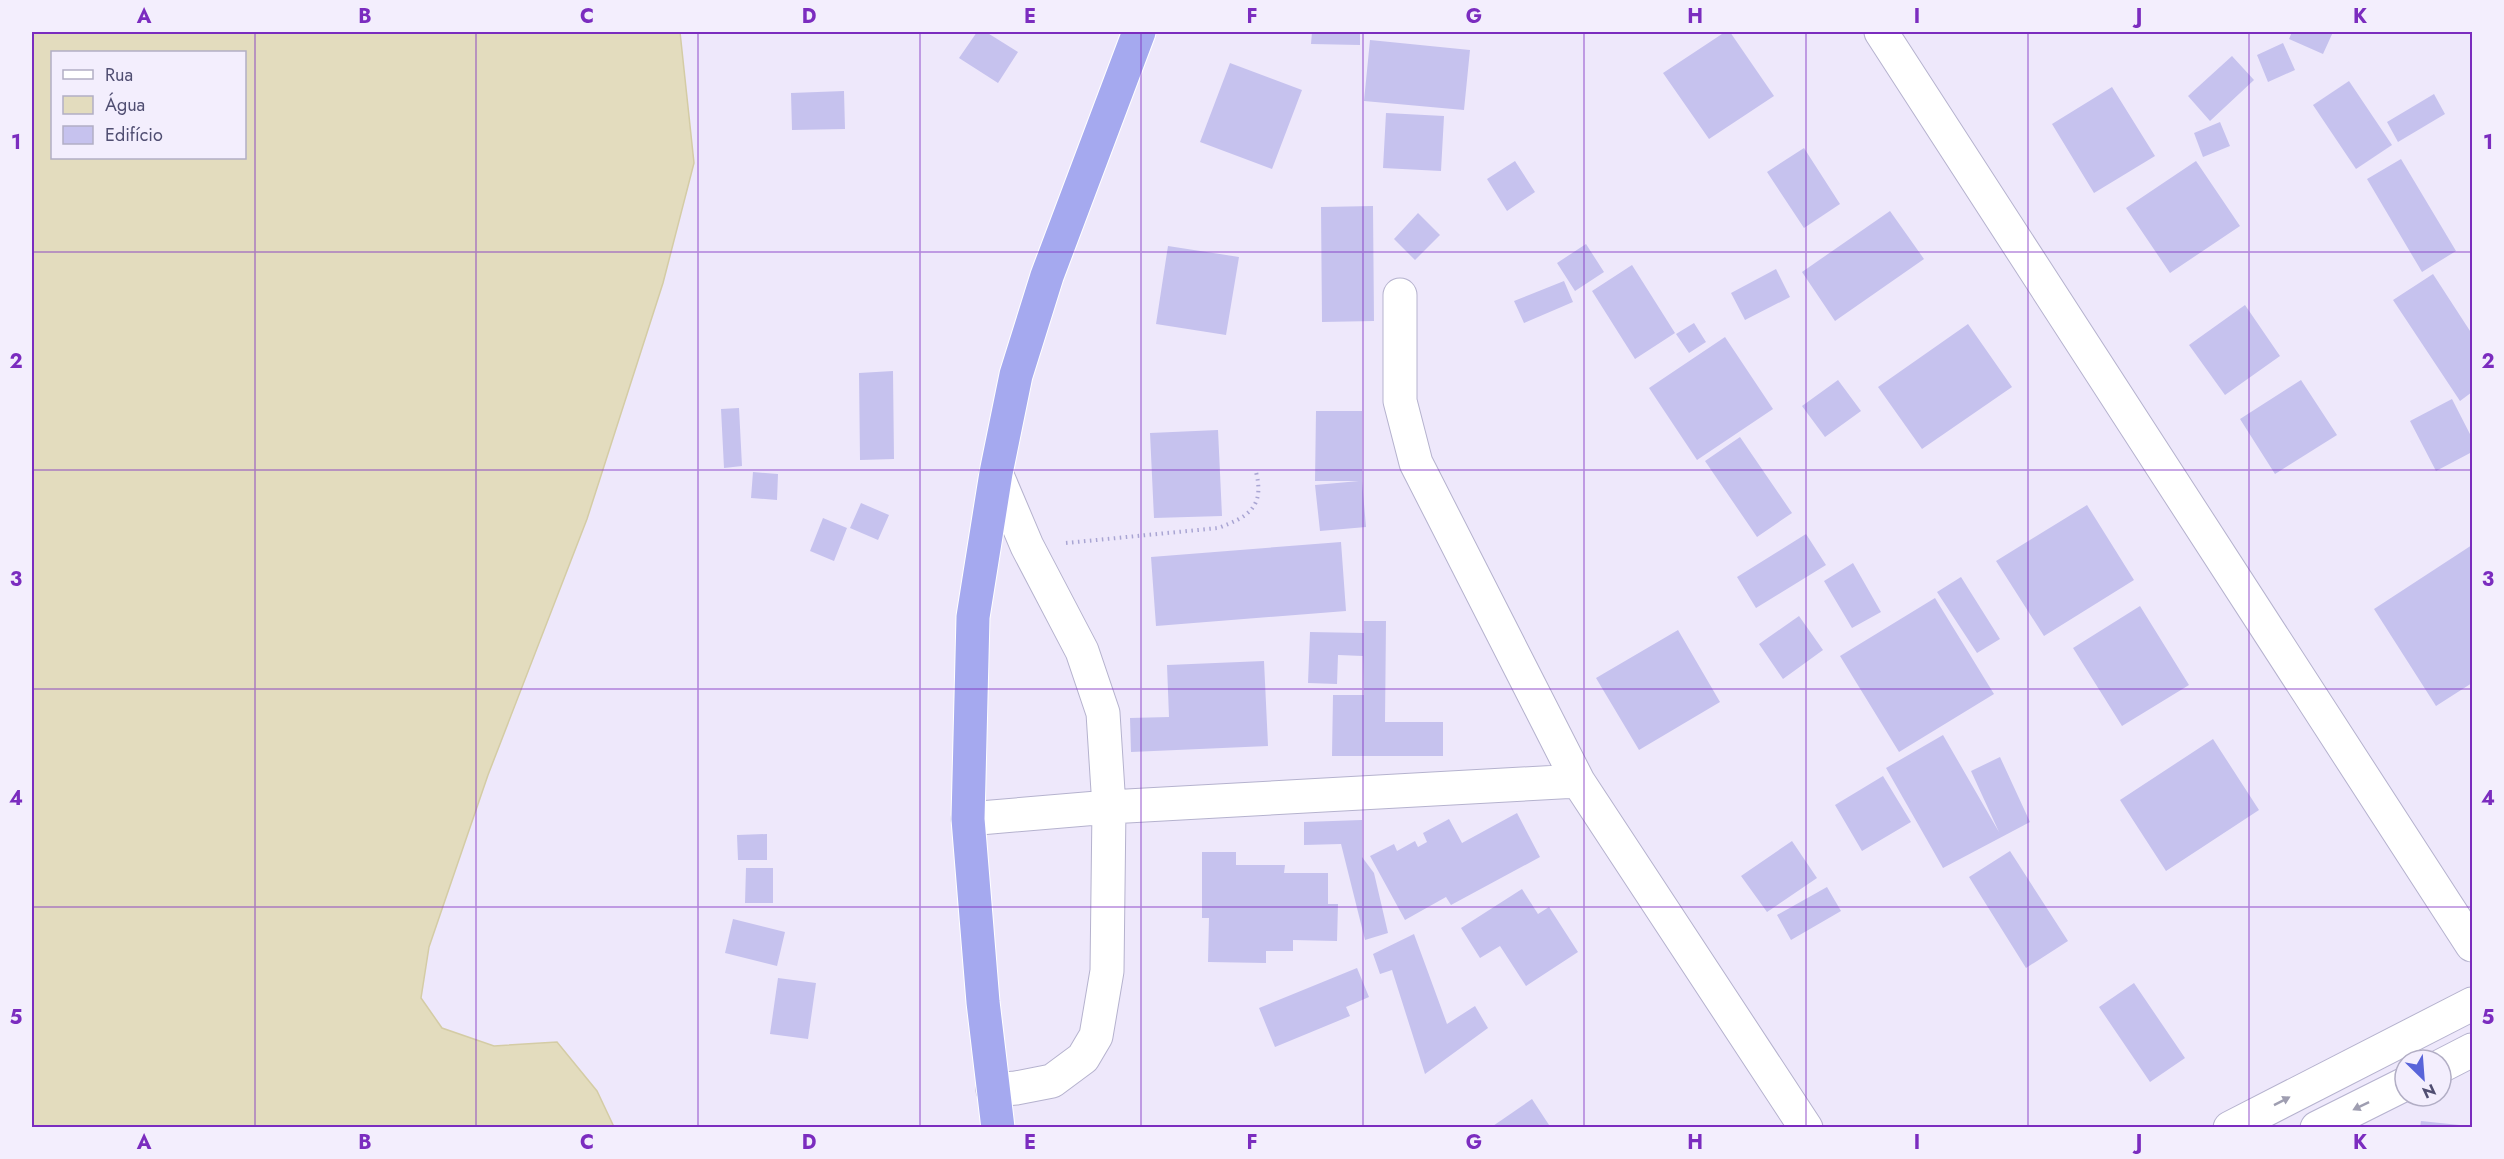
<svg xmlns="http://www.w3.org/2000/svg" width="2504" height="1159" viewBox="0 0 2504 1159" font-family="Jost,sans-serif">
	<style>
		.water { fill: #e3dcbe; stroke: #d4cca5; stroke-width: 1.5; fill-rule: evenodd }
		.building { fill: #c6c2ee }
		.lines { fill: none; stroke-linecap: round; stroke-linejoin: round }
		.street-casing { stroke: #b5b2ce; stroke-width: 35 }
		.highway-casing { stroke: #fff; stroke-width: 35 }
		.path { stroke: #a9a5d3; stroke-width: 4; stroke-dasharray: 1.5 4.5; stroke-linecap: butt }
		.street { stroke: #fff; stroke-width: 33 }
		.highway { stroke: #a5a9ef; stroke-width: 33 }
		.oneway { fill: #9f9eb1 }
		.grid { fill: none; stroke: #7b2cbf; stroke-width: 1.5; stroke-opacity: 0.55 }
		.neatline { fill: none; stroke: #7b2cbf; stroke-width: 2 }
		.grid-label { font-size: 20px; text-anchor: middle; font-weight: bold; fill: #7b2cbf }
	</style>
	<rect width="100%" height="100%" fill="#eee8fb"/>
	<!-- water -->
	<path class="water" d="M32 32H680L694 163 663 283 587 519 488 775 429 947 421 998 442 1028 494 1046 557 1042 597 1091 614 1127H32ZM52 52H244V158H52Z"/>
	<!-- building -->
	<path class="building" d="M977 32H986L1018 52 998 83 959 58Z
		M1312 32H1360V45L1311 44Z
		M1725 32H1730L1774 96 1709 139 1663 73Z
		M2292 32H2333L2323 54 2289 39Z
		M1370 40 1470 50 1464 110 1364 101Z
		M2283 43 2295 70 2268 82 2257 55Z
		M2232 56 2254 80 2210 121 2188 96Z
		M1230 63 1302 90 1272 169 1200 142Z
		M2349 81 2392 145 2356 169 2313 105Z
		M2112 87 2155 156 2094 193 2052 124Z
		M844 91 845 129 792 130 791 93Z
		M2434 94 2445 114 2398 142 2387 122Z
		M1386 113 1444 116 1441 171 1383 168Z
		M2220 122 2230 146 2203 157 2194 133Z
		M1804 148 1840 204 1804 228 1767 172Z
		M2401 159 2456 251 2422 272 2367 179Z
		M1515 161 1535 192 1507 211 1487 179Z
		M2196 161 2240 226 2170 273 2126 208Z
		M1373 206 1374 321 1322 322 1321 207Z
		M1890 211 1924 259 1835 321 1802 272Z
		M1418 213 1440 235 1415 260 1394 239Z
		M1586 244 1604 272 1575 291 1557 263Z
		M1168 246 1239 257 1226 335 1156 324Z
		M1632 265 1675 333 1635 359 1592 291Z
		M1776 269 1790 297 1745 320 1731 293Z
		M2433 274 2472 334V392L2460 401 2393 300Z
		M1564 281 1573 302 1524 323 1514 301Z
		M2245 305 2280 356 2225 395 2189 345Z
		M1694 323 1706 342 1689 353 1676 334Z
		M1968 324 2012 387 1922 449 1878 387Z
		M1725 337 1773 409 1697 460 1649 388Z
		M893 371 894 459 860 460 859 373Z
		M1838 380 1861 411 1825 437 1802 406Z
		M2301 380 2337 435 2275 474 2240 419Z
		M2452 399 2472 438V452L2436 471 2410 421Z
		M739 408 742 466 724 468 721 409Z
		M1316 411H1362V481L1366 527 1320 531 1315 485 1359 481H1315Z
		M1218 430 1222 516 1154 518 1150 433Z
		M1740 437 1792 513 1757 537 1705 461Z
		M753 472 778 474 777 500 751 498Z
		M861 503 889 515 878 540 850 528Z
		M2087 505 2134 580 2044 636 1996 561Z
		M823 518 847 528 834 561 810 551Z
		M1806 534 1826 565 1756 608 1737 577Z
		M1341 542 1346 611 1156 626 1151 557Z
		M2472 545V683L2436 706 2374 609Z
		M1853 563 1881 612 1852 628 1824 581Z
		M1961 577 2000 639 1977 653 1937 592Z
		M1935 598 1994 694 1899 752 1840 656Z
		M2140 606 2189 685 2122 726 2073 648Z
		M1799 616 1823 650 1783 679 1759 644Z
		M1364 621H1386L1385 722H1443V756H1332L1333 695H1364L1363 656 1338 655 1337 684 1308 683 1310 632 1364 633Z
		M1678 630 1720 702 1639 750 1596 678Z
		M1264 661 1268 746 1131 752 1130 718 1169 717 1167 665Z
		M1943 735 1999 832 1971 771 2000 757 2030 822 1943 868 1886 768Z
		M2213 739 2259 810 2166 871 2120 800Z
		M1883 776 1911 822 1862 851 1835 805Z
		M1517 813 1540 857 1451 905 1446 897 1405 920 1370 856 1394 844 1397 851 1415 841 1418 847 1427 842 1423 833 1449 819 1462 843Z
		M1362 820V857L1374 873 1388 933 1365 940 1341 844 1304 845V822Z
		M767 834V860H738L737 835Z
		M1792 841 1817 878 1767 912 1741 876Z
		M2010 851 2068 941 2026 968 1969 877Z
		M1202 852H1236V865H1285L1284 873H1328V904H1338L1337 941 1293 940V951H1266V963L1208 962 1209 918H1202Z
		M746 868H773V903H745Z
		M1827 887 1841 911 1791 940 1777 915Z
		M1522 889 1538 914 1549 907 1578 952 1526 986 1500 946 1480 958 1461 928Z
		M733 919 785 932 777 966 725 953Z
		M1414 934 1447 1024 1475 1006 1488 1028 1425 1074 1392 970 1380 974 1373 954Z
		M1357 968 1369 997 1346 1007 1350 1016 1275 1047 1259 1008Z
		M778 978 816 983 808 1039 770 1034Z
		M2134 983 2185 1058 2150 1082 2099 1007Z
		M1532 1099 1551 1128H1490Z
		M2421 1121 2469 1126V1128H2420Z"/>
	<g class="lines">
		<defs>
			<path id="street" d="M1881 32 2472 945
				M1400 295V401L1416 463 1578 781 1806 1128
				M968 819 1109 807 1578 781
				M2441 1066 2472 1050
				M993 1090 1016 1088 1052 1081 1083 1058 1096 1036 1107 971 1109 807 1103 713 1082 651 1027 546 996 473
				M2230 1128 2472 1004
				M2317 1128 2405 1084"/>
			<path id="highway" d="M998 1128 983 1002 968 819 973 617 996 473 1016 375 1047 276 1139 32"/>
		</defs>
		<!-- street casing -->
		<use href="#street" class="street-casing"/>
		<!-- highway casing -->
		<use href="#highway" class="highway-casing"/>
		<!-- path -->
		<path class="path" d="M1066 543 1218 528C1248 517 1265 507 1256 472"/>
		<!-- street -->
		<use href="#street" class="street"/>
		<!-- highway -->
		<use href="#highway" class="highway"/>
	</g>
	<!-- one-way arrows -->
	<defs><path id="oneway-solid" d="M-6-.8H1V-3.2L6.5 0L1 3.2V.8H-6Z" transform="scale(1.5)"/></defs>
	<g class="oneway">
		<use href="#oneway-solid" transform="translate(2282 1101) rotate(-27)"/>
		<use href="#oneway-solid" transform="translate(2361 1106) rotate(154)"/>
	</g>
	<!-- grid -->
	<path class="grid" d="M255 32V1128M476 32V1128M698 32V1128M920 32V1128M1141 32V1128M1363 32V1128M1584 32V1128M1806 32V1128M2028 32V1128M2249 32V1128M32 252H2472M32 470H2472M32 689H2472M32 907H2472"/>
	<!-- border -->
	<rect width="2504" height="1159" fill="none" stroke="#f3eefd" stroke-width="66"/>
	<!-- legend -->
	<rect x="51" y="51" width="195" height="108" fill="#f3eefd" stroke="#b2aec5" stroke-width="1.5"/>
	<rect x="63" y="70" width="30" height="9" fill="#ffffff" stroke="#b2aec5" stroke-width="1.5"/>
	<text x="105" y="81" font-size="18" fill="#504e72">Rua</text>
	<rect x="63" y="96" width="30" height="18" fill="#e3dcbe" stroke="#b2aec5" stroke-width="1.5"/>
	<text x="105" y="111" font-size="18" fill="#504e72">Água</text>
	<rect x="63" y="126" width="30" height="18" fill="#c6c2ee" stroke="#b2aec5" stroke-width="1.5"/>
	<text x="105" y="141" font-size="18" fill="#504e72">Edifício</text>
	<!-- north arrow -->
	<g transform="translate(2423 1078) rotate(155)"><circle r="28" fill="#f3eefd" stroke="#b2aec5" stroke-width="1.5"/>
	<path d="M0-4.5L10 22L0 15L-10 22Z" fill="#5864d9"/>
	<text y="-9" font-size="16" font-weight="bold" text-anchor="middle" fill="#504e72">N</text>
	</g>
	<rect x="33" y="33" width="2438" height="1093" class="neatline"/>
	<g class="grid-label">
		<text x="144" y="23">A</text>
		<text x="365" y="23">B</text>
		<text x="587" y="23">C</text>
		<text x="809" y="23">D</text>
		<text x="1030" y="23">E</text>
		<text x="1252" y="23">F</text>
		<text x="1474" y="23">G</text>
		<text x="1695" y="23">H</text>
		<text x="1917" y="23">I</text>
		<text x="2139" y="23">J</text>
		<text x="2360" y="23">K</text>
		<text x="16" y="149">1</text>
		<text x="2488" y="149">1</text>
		<text x="16" y="368">2</text>
		<text x="2488" y="368">2</text>
		<text x="16" y="586">3</text>
		<text x="2488" y="586">3</text>
		<text x="16" y="805">4</text>
		<text x="2488" y="805">4</text>
		<text x="16" y="1024">5</text>
		<text x="2488" y="1024">5</text>
		<text x="144" y="1149">A</text>
		<text x="365" y="1149">B</text>
		<text x="587" y="1149">C</text>
		<text x="809" y="1149">D</text>
		<text x="1030" y="1149">E</text>
		<text x="1252" y="1149">F</text>
		<text x="1474" y="1149">G</text>
		<text x="1695" y="1149">H</text>
		<text x="1917" y="1149">I</text>
		<text x="2139" y="1149">J</text>
		<text x="2360" y="1149">K</text>
	</g>
</svg>
